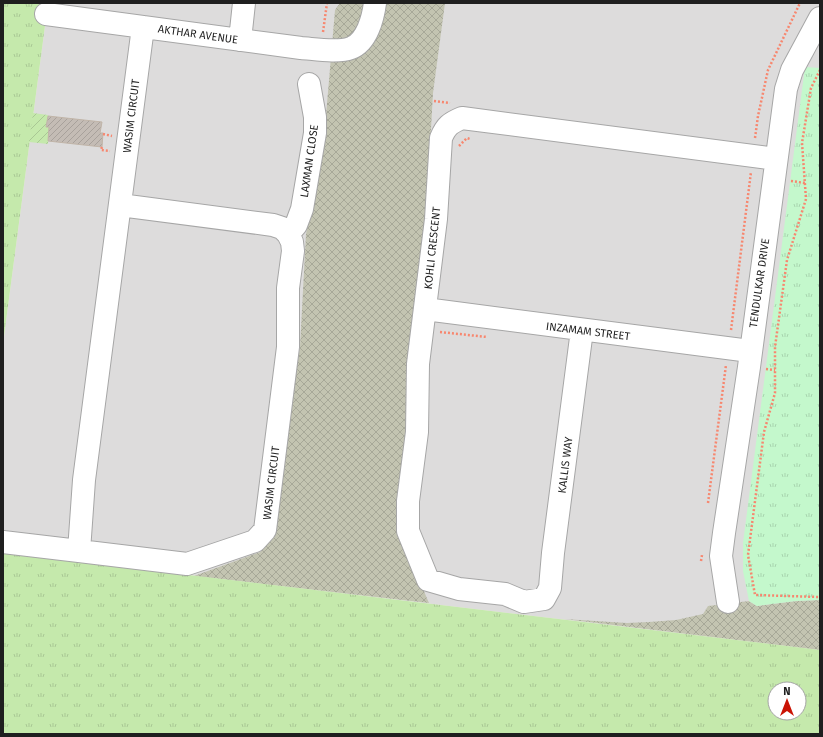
<svg xmlns="http://www.w3.org/2000/svg" width="823" height="737" viewBox="0 0 823 737" font-family="'Fira Sans',sans-serif">
	<style>
		.residential { fill: #dddcdc }
		.construction { fill: url(#construction-cross-hatch) }
		.grass { fill: url(#grass-tufts); fill-rule: evenodd }
		.park { fill: url(#park-tufts) }
		.garden { fill: url(#garden-furrows) }
		.building { fill: url(#building-hatch); stroke: #c1b5a8 }
		.lines { fill: none; stroke-linecap: round; stroke-linejoin: round }
		.minor-casing { stroke: #a6a6a6; stroke-width: 24 }
		.path { stroke: #f7876f; stroke-width: 2.5; stroke-dasharray: 2 2; stroke-linecap: butt }
		.minor { stroke: #fff; stroke-width: 22 }
		.labels { text-anchor: middle; stroke-width: 4; stroke-linejoin: round; paint-order: stroke }
		.street-label { font-size: 11px; fill: #1f1f1f; stroke: #fff }
	</style>
	<defs>
		<pattern id="construction-cross-hatch" width="8" height="8" patternUnits="userSpaceOnUse"><rect width="8" height="8" fill="#c3c4b1"/><path d="M0 0l8 8M0 8l8-8" fill="none" stroke="#a7a898"/></pattern>
		<pattern id="grass-tufts" width="24" height="20" patternUnits="userSpaceOnUse"><rect width="24" height="20" fill="#c5e9ac"/><path d="M3 7l-1-3M5 7V3M7 7l1-3M15 17l-1-3M17 17v-4M19 17l1-3" fill="none" stroke="#a9c794"/></pattern>
		<pattern id="park-tufts" width="24" height="20" patternUnits="userSpaceOnUse"><rect width="24" height="20" fill="#c4f8cc"/><path d="M3 7l-1-3M5 7V3M7 7l1-3M15 17l-1-3M17 17v-4M19 17l1-3" fill="none" stroke="#a8d4af"/></pattern>
		<pattern id="garden-furrows" width="10" height="10" patternUnits="userSpaceOnUse"><rect width="10" height="10" fill="#c5e9ac"/><path d="M-1 1l2-2M0 10L10 0M9 11l2-2" fill="none" stroke="#a9c794"/></pattern>
		<pattern id="building-hatch" width="6" height="6" patternUnits="userSpaceOnUse"><rect width="6" height="6" fill="#c4bcb5"/><path d="M-1 1l2-2M0 6l6-6M5 7l2-2" fill="none" stroke="#a8a19b"/></pattern>
	</defs>
	<rect width="100%" height="100%" fill="#f0ede5"/>
	<!-- residential -->
	<path class="residential" d="M48 3H820V650L3 553V344Z"/>
	<!-- construction -->
	<path class="construction" d="M340 3H445L433 93 426 219 398 531 429 603 194 576 260 552 272 536 300 347 306 234 313 202 325 127 335 10Z
		M820 600V650L564 619 627 623 649 622 676 620 703 614 708 606 749 601 757 606 796 601Z"/>
	<!-- grass -->
	<path class="grass" d="M3 3H48L3 344Z
		M3 553 820 650V734H3ZM775 689H799V713H775Z"/>
	<!-- park -->
	<path class="park" d="M805 67 820 68V600L796 601 757 606 749 601 743 571V543Z"/>
	<!-- garden -->
	<path class="garden" d="M33 113 48 115 46 127H49L48 144 29 142Z"/>
	<!-- building -->
	<path class="building" d="M48 116 102 122 100 133H103L102 147 48 141 49 127H46Z"/>
	<g class="lines">
		<defs>
			<path id="minor" d="M46 14 301 48C315 49 338 53 351 48 367 42 373 18 375 3
				M240 40 244 3
				M120 205 273 225 282 228 288 234 292 242 293 251 288 288V347L265 530 255 541 187 564 79 551 84 480 143 27
				M288 234 296 225 302 209 315 133V117L309 84
				M425 309 750 351
				M582 330 553 553 550 588 544 599 524 602 505 594 459 589 428 580 408 531V501L417 432 418 364 436 219 441 138C446 126 450 123 462 118L776 159
				M3 542 79 551
				M728 602 721 556 724 533 749 367 786 89 792 70 820 18"/>
		</defs>
		<!-- minor casing -->
		<use href="#minor" class="minor-casing"/>
		<!-- path -->
		<path class="path" d="M323 32 327 3
			M820 70 811 88 802 143 806 199 787 260 775 347V393L764 432 748 555 755 595 820 597
			M434 101 450 103
			M103 134 112 136
			M755 138 758 116 768 70 800 3
			M459 146 467 138 470 139
			M102 147 101 150 110 151
			M791 181 805 183
			M731 330 751 172
			M440 332 487 337
			M766 369 775 370
			M708 503 726 365
			M701 561 702 555"/>
		<!-- minor -->
		<use href="#minor" class="minor"/>
	</g>
	<g class="labels">
		<!-- street labels -->
		<g class="street-label">
			<text transform="translate(198 34) rotate(8)" y="4">AKTHAR AVENUE</text>
			<text transform="translate(131 116) rotate(-83)" y="4">WASIM CIRCUIT</text>
			<text transform="translate(309 161) rotate(-82)" y="4">LAXMAN CLOSE</text>
			<text transform="translate(432 248) rotate(-84)" y="4">KOHLI CRESCENT</text>
			<text transform="translate(759 283) rotate(-82)" y="4">TENDULKAR DRIVE</text>
			<text transform="translate(588 331) rotate(7)" y="4">INZAMAM STREET</text>
			<text transform="translate(565 465) rotate(-83)" y="4">KALLIS WAY</text>
			<text transform="translate(271 483) rotate(-83)" y="4">WASIM CIRCUIT</text>
		</g>
	</g>
	<!-- border -->
	<rect width="823" height="737" fill="none" stroke="#1f1f1f" stroke-width="8"/>
	<!-- north arrow -->
	<g transform="translate(787 701)"><circle r="19" fill="#ffffff" stroke="#a5a5a5"/>
	<path d="M0-3L7 15L0 10L-7 15Z" fill="#ca1304"/>
	<text y="-6" font-size="11" font-weight="bold" text-anchor="middle" fill="#1f1f1f">N</text>
	</g>
</svg>
